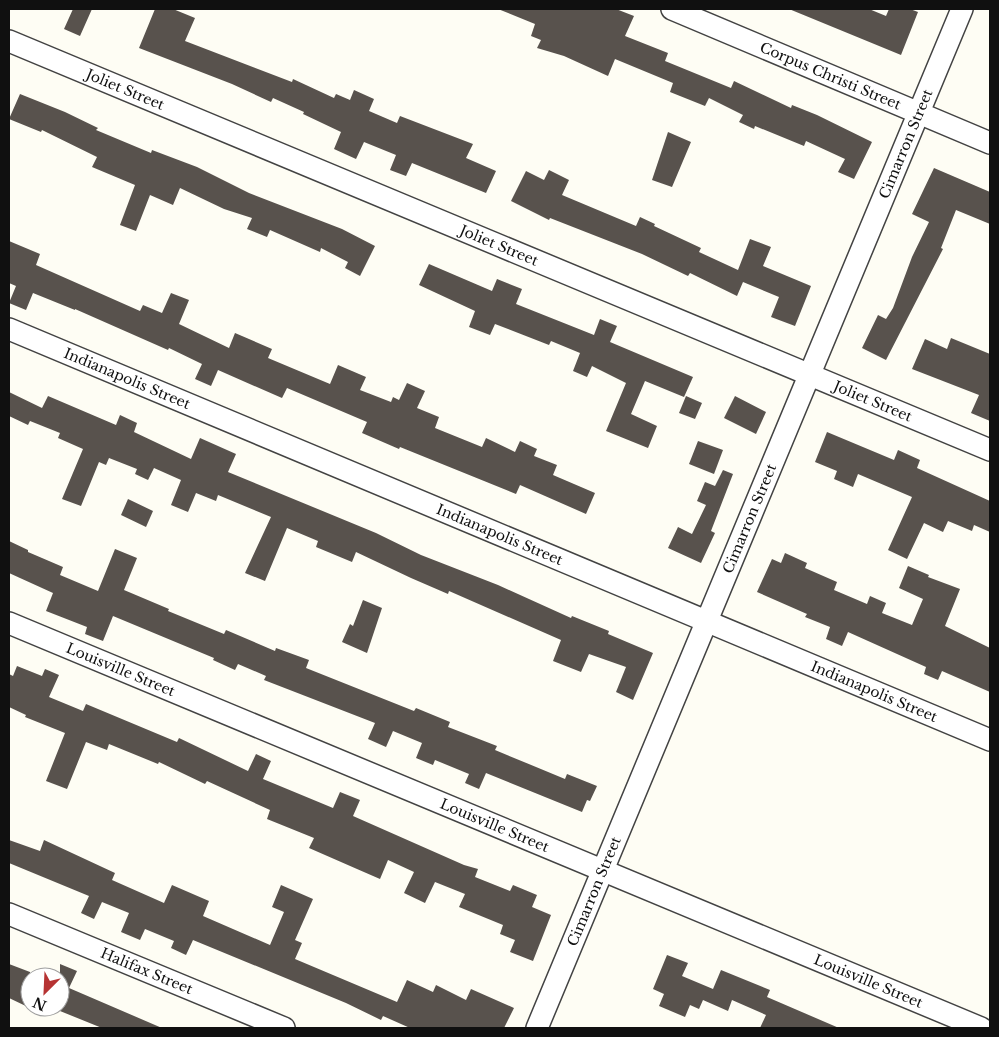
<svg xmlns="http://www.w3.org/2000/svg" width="999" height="1037" viewBox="0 0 999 1037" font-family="'Libre Baskerville',serif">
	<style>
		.building { fill: #58524d }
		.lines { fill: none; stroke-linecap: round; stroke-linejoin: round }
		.street-casing { stroke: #434343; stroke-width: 24 }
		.street { stroke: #fff; stroke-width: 21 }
		.labels { text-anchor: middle; stroke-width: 5; stroke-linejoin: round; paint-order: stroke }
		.street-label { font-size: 14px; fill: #101010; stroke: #fff }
	</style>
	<rect width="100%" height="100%" fill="#fefdf4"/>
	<!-- building -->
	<path class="building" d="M73 9H92L80 36 64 29Z
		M155 9H173L195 18 185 41 292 82 293 79 334 98 336 94 350 100 354 90 374 99 369 111 397 123 400 116 473 144 466 158 496 171 486 193 412 163 406 176 390 170 396 155 364 142 356 159 334 149 341 132 303 114 304 112 273 98 271 102 232 84 139 48Z
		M498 9H616L634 16 625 36 668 53 665 61 731 88 734 81 791 108 792 105 817 115 872 142 854 179 838 172 845 159 806 141 804 146 755 126 754 129 739 122 743 115 709 98 705 106 670 92 673 83 615 59 608 76 564 56 537 48 541 40 531 36 535 24Z
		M789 9H869L886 16 889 9H910L918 12 901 55Z
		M20 94 65 112 98 128 96 130 151 153 152 150 197 167 249 193 342 229 375 246 360 276 345 268 348 262 321 248 320 252 270 230 267 237 247 229 252 218 224 209 180 188 173 205 150 195 136 231 120 225 135 185 92 167 97 157 42 130 41 132 9 119Z
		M668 132 691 142 672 187 652 180Z
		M934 168 990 192V224L956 210 941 248 943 249 886 360 862 348 878 315 886 319 893 308 912 257 929 222 912 214Z
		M549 170 569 180 562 195 636 226 640 217 655 224 654 226 701 248 699 252 738 270 750 239 771 247 763 266 811 286 795 326 771 317 779 297 743 282 737 296 690 273 688 276 642 254 550 218 549 220 511 201 526 171 544 180Z
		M9 241 40 254 36 265 140 311 143 305 162 313 171 293 189 300 179 324 229 348 235 333 272 349 268 358 330 384 338 365 366 377 360 390 391 402 393 397 399 400 407 383 425 391 417 408 439 417 435 428 482 447 486 438 515 452 520 441 537 449 534 456 557 465 553 475 595 493 586 514 520 485 516 494 400 447 399 449 362 433 367 422 287 388 282 398 218 370 211 386 195 379 202 364 169 348 168 350 75 309V310L33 293 26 310 9 303 16 286 9 283Z
		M429 264 492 291 497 279 522 289 516 304 594 335 600 319 617 326 610 342 693 377 684 397 645 381 631 414 657 426 648 448 606 431 626 383 592 366 587 377 573 371 580 353 551 341 549 345 495 324 490 335 469 327 475 311 419 285Z
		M951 338 990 354V421L971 413 979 395 912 369 925 339 947 349Z
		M9 392 42 408 48 396 116 425 120 415 137 423 134 432 191 459 200 438 236 454 228 472 376 533 421 555 498 585 571 618 572 616 609 631 608 634 653 653 633 700 616 692 626 667 589 654 581 672 553 661 561 640 449 591 448 594 411 578 356 552 352 562 316 547 318 541 287 528 265 581 245 573 271 517 218 495 216 501 196 493 188 512 171 505 181 480 154 468 148 480 135 474 137 469 109 458 106 465 99 462 81 506 62 499 83 449 58 438 60 433 30 421 28 425 9 416Z
		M686 396 702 403 695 419 679 413Z
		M735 396 766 412 756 434 724 418Z
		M827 432 894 460 898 450 920 460 917 468 990 501V532L974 525 972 531 948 521 943 532 924 523 907 559 888 550 912 497 858 474 853 487 834 479 837 471 815 462Z
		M698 441 723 450 714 474 689 464Z
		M723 470 733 474 711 531 715 533 701 563 668 548 678 527 692 534 706 505 697 501 705 482 715 486Z
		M128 499 153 511 146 527 121 515Z
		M9 541 28 550V552L63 567 60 575 98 591 115 549 137 558 124 590 169 609 168 611 224 634 226 630 275 651 276 648 309 660 306 668 414 711 416 708 450 722 448 727 497 746 495 750 565 779 567 774 597 786 590 801 587 800 582 812 486 773 479 789 465 783 469 774 435 760 433 765 416 758 422 743 393 731 386 747 368 739 375 723 264 680 266 676 238 664 235 670 213 660 214 658 113 616 103 641 85 634 87 627 46 611 53 593 9 573Z
		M785 553 807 563 805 568 837 582 834 590 867 604 870 596 886 603 882 613 912 625 923 599 899 588 908 566 929 575 928 577 960 589 945 626 990 648V692L942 671 938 680 924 674 926 667 848 632 842 646 826 639 830 627 805 617 807 614 757 592 772 559 781 563Z
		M363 600 382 608 367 653 342 642 350 624 353 626Z
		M17 666 42 676 45 669 59 675 49 697 83 711 86 704 177 742 179 738 248 771 256 754 271 761 263 779 333 808 340 792 360 800 353 816 464 865 478 869 475 877 510 891 513 885 537 895 532 907 551 915 533 961 510 952 515 940 500 934 503 925 459 907 465 894 435 882 425 903 404 893 414 872 388 860 380 879 357 869 309 848 314 838 267 819 270 810 207 781 205 784 159 762 158 764 109 744 107 750 86 742 67 789 46 781 65 733 25 717 26 715 9 707V674L13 676Z
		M9 840 40 851 44 840 115 873 112 880 164 903 172 885 209 901 203 916 270 945 284 912 272 907 281 885 313 899 295 940 302 943 295 959 397 1002 407 980 433 992 436 985 466 1000 471 989 514 1008 504 1028H410L383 1016 381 1020 346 1003 193 940 186 955 171 948 174 941 145 929 140 940 121 932 129 913 102 902 94 919 81 913 89 896 9 863Z
		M667 955 688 963 682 976 713 989 721 970 770 990 767 997 839 1028H760L766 1015 732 1000 728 1011 703 1000 699 1009 690 1005 685 1017 659 1006 664 994 653 989Z
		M9 964 30 972V1008L9 998Z
		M60 964 77 971 69 988 162 1028H102L60 1011Z"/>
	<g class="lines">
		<defs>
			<g id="street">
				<path id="s1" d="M672 9 990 143"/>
				<path id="s2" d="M9 41 990 450"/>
				<path id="s3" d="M9 329 990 740"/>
				<path id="s4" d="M9 623 981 1028"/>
				<path id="s5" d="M9 914 284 1028"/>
				<path id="s6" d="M537 1028 962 9"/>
			</g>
		</defs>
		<!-- street casing -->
		<use href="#street" class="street-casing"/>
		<!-- street -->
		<use href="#street" class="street"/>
	</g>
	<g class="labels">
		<!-- street labels -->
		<g class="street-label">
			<text dy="5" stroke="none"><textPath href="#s1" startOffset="172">Corpus Christi Street</textPath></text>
			<text dy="5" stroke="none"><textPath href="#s2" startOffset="126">Joliet Street</textPath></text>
			<text dy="5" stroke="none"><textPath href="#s6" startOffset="958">Cimarron Street</textPath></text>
			<text dy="5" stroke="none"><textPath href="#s2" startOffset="531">Joliet Street</textPath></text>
			<text dy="5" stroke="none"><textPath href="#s3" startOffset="128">Indianapolis Street</textPath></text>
			<text dy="5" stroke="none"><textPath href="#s2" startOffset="936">Joliet Street</textPath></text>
			<text dy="5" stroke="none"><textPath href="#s6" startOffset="552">Cimarron Street</textPath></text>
			<text dy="5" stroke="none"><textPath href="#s3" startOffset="532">Indianapolis Street</textPath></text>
			<text dy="5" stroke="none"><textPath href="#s4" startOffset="121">Louisville Street</textPath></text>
			<text dy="5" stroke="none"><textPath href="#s3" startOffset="938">Indianapolis Street</textPath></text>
			<text dy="5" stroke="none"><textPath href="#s4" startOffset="526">Louisville Street</textPath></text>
			<text dy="5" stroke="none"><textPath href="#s6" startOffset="148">Cimarron Street</textPath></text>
			<text dy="5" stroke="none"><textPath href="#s5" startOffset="149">Halifax Street</textPath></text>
			<text dy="5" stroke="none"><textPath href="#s4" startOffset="931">Louisville Street</textPath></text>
		</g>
	</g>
	<!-- border -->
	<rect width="999" height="1037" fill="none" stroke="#101010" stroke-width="20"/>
	<!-- north arrow -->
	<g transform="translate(45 992) rotate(204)"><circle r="24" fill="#ffffff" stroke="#9f9f9f"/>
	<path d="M0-4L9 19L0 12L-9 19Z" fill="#b63333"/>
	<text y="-8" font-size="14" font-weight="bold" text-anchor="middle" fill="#101010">N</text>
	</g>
</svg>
